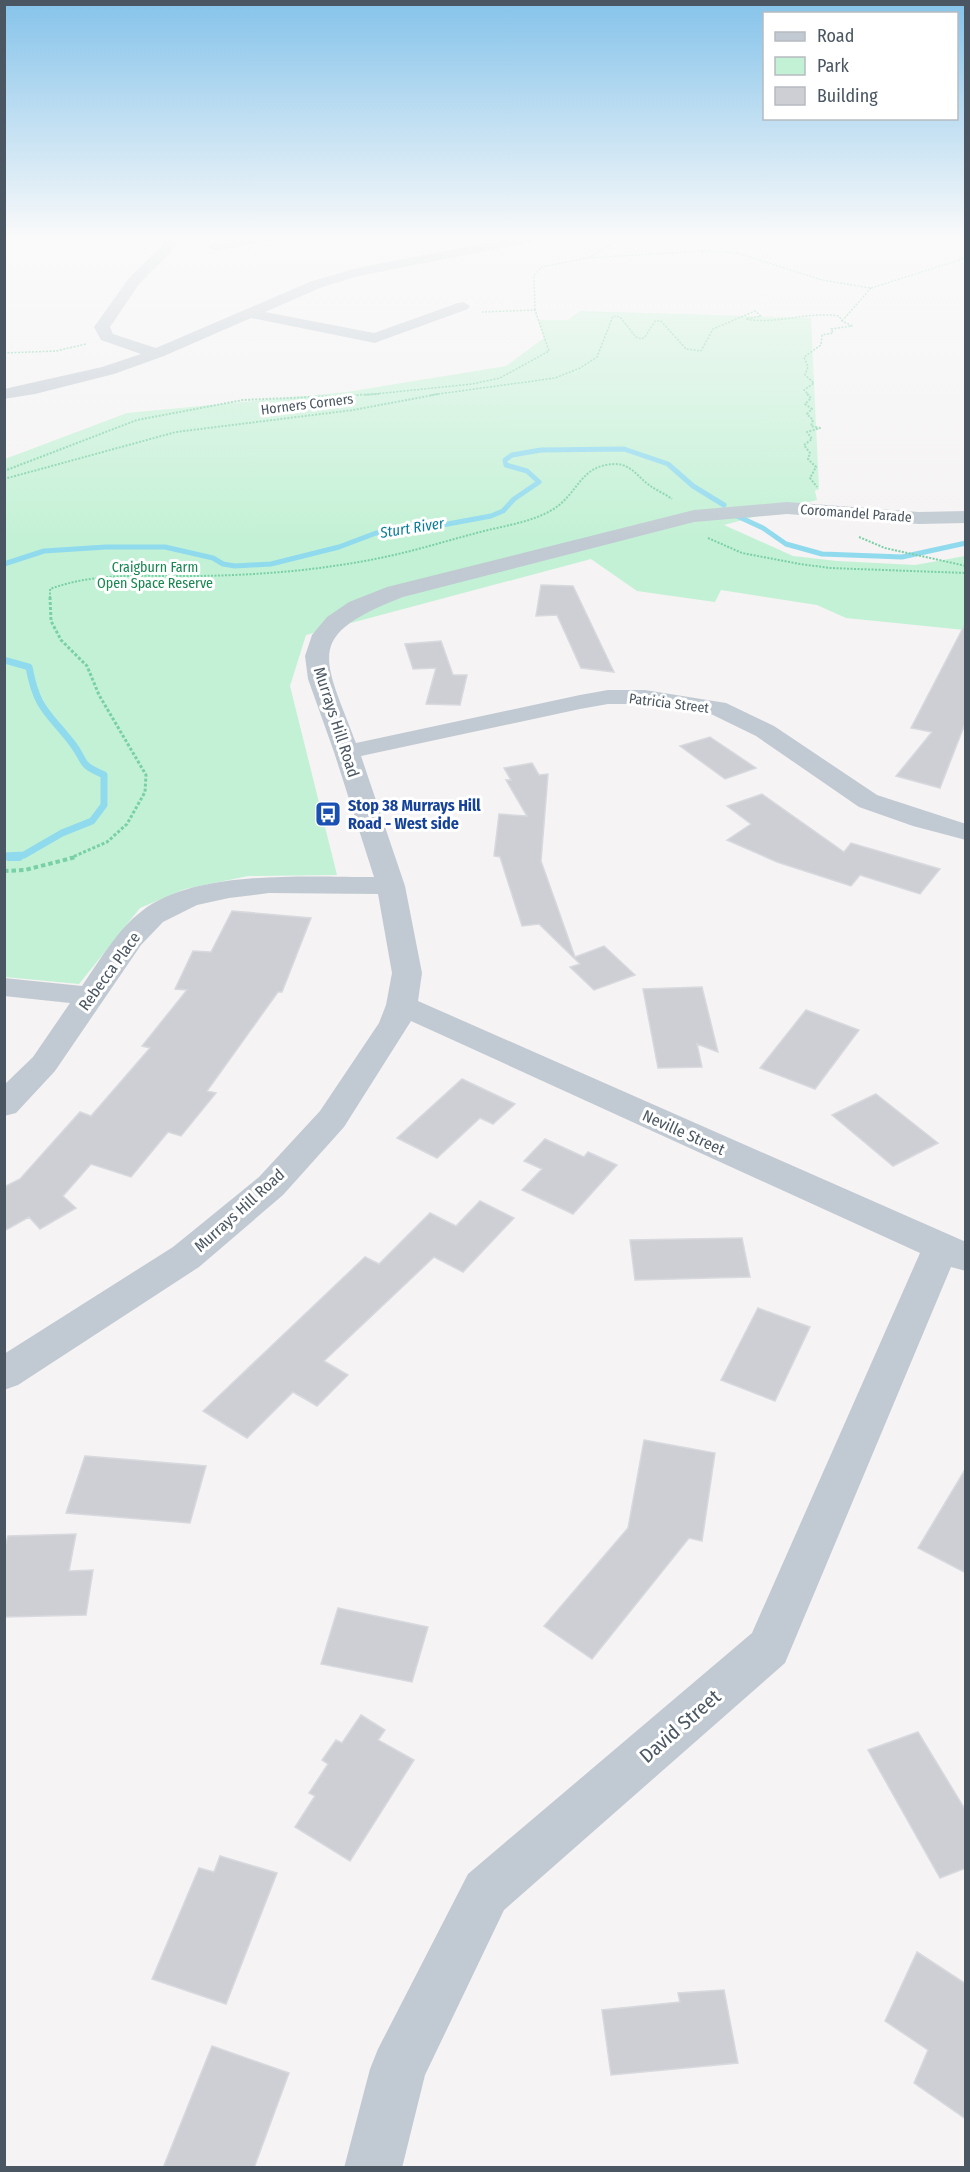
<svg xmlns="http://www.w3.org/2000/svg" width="970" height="2172" viewBox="0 0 970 2172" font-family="'Fira Sans Condensed',sans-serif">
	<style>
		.green { fill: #c3f1d5 }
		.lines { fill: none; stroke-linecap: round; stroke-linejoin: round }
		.stream-far2 { stroke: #90daee; stroke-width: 5 }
		.stream-far1 { stroke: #90daee; stroke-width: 7 }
		.stream { stroke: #90daee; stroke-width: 8 }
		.building { fill: #cdcfd5; stroke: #d7d9de; stroke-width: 1.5 }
		.path-far3 { stroke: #7ad0a6; stroke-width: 1.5; stroke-dasharray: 2 1.5; stroke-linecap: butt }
		.path-far2 { stroke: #7ad0a6; stroke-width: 2; stroke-dasharray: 2 1.5; stroke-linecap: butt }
		.path-far1 { stroke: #7ad0a6; stroke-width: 3; stroke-dasharray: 3 2; stroke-linecap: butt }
		.path { stroke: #7ad0a6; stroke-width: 4; stroke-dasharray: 4.5 3; stroke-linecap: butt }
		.minor { fill: #c1cad2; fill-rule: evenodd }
		.labels { text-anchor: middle; stroke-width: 6; stroke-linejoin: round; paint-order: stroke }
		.far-street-label { font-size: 14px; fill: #4a5661; stroke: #fff }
		.far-park-label { font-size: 14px; fill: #17864f; stroke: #fff }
		.far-water-label { font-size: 15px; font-style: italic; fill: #0c7c9b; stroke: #fff }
		.street-label { font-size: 16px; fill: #4a5661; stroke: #fff }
		.transit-label { font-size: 16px; font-weight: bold; fill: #164399; stroke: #fff; text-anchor: start }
		.near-street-label { font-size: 20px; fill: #4a5661; stroke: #fff }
	</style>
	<rect width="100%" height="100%" fill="#f5f3f3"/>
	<!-- green -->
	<path class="green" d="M580 311 811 318 819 489 815 491 817 500 724 525 793 556 837 561 915 565 965 556V630L846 618 817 605 721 590 715 602 637 591 591 559 306 635 290 686 337 875 248 876 185 889 140 908 79 984 5 977V459L127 413 347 392 506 366 544 338 538 320H568Z"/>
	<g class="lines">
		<!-- stream-far2 -->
		<path class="stream-far2" d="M737 516 763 528 786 544 822 554 902 557 966 543
			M4 564 44 551 106 547H165L213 558 223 564 235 566 271 564 339 547 376 533 410 531 491 516 503 511 514 499 539 482 527 471 506 465 505 460 512 455 541 450 624 449 668 464 693 486 724 505"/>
		<!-- stream-far1 -->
		<path class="stream-far1" d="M4 660 29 667C37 710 48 712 72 743 88 764 77 763 104 775V805L92 821 62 833 24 855 4 856"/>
		<!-- stream -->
		<path class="stream" d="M9 857H19"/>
	</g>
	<!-- building -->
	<path class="building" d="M541 585 573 586 614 672 581 668 557 615 536 616Z
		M966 622V721L940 788 896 776 932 732 911 728Z
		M441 641 453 675H467L460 705 426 704 436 668 413 669 405 644Z
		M710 737 756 768 725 779 680 746Z
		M532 763 539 775 548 774 541 861 575 957 604 946 635 975 594 990 570 967 580 964 539 924 522 926 500 857 494 856 499 814 527 816 506 780H511L504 768Z
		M762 794 844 852 851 843 940 869 920 894 860 875 851 886 777 862 727 840 751 824 727 806Z
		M232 911 311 918 282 992H278L207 1091 216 1093 181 1136 168 1132 131 1177 91 1164 63 1196 76 1208 40 1229 29 1217 4 1231V1187L20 1179 80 1112 91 1116 150 1048 142 1046 187 990 175 989 193 951 211 952Z
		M702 987 718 1052 697 1044 702 1067 658 1068 643 989Z
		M806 1010 859 1030 815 1089 760 1068Z
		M462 1079 515 1104 493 1124 480 1118 437 1158 397 1138Z
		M876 1094 938 1143 893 1166 832 1115Z
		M545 1139 584 1157 588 1152 617 1165 573 1214 522 1190 542 1169 524 1161Z
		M480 1201 514 1218 463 1272 434 1257 324 1361 348 1375 317 1406 293 1392 247 1438 203 1411 365 1257 379 1264 430 1213 456 1226Z
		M742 1238 750 1277 635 1280 630 1240Z
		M758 1308 810 1327 775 1401 721 1380Z
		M644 1440 715 1453 702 1541 689 1538 592 1659 544 1626 628 1528Z
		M85 1456 206 1466 190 1523 66 1513Z
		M966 1468V1573L918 1548Z
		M76 1534 69 1571 93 1570 86 1615 4 1617V1549L8 1536Z
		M338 1608 428 1627 412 1682 321 1664Z
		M361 1715 385 1730 378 1740 414 1760 350 1861 295 1827 315 1796 309 1793 328 1764 322 1760 336 1740 342 1743Z
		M918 1732 966 1811V1868L940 1878 868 1750Z
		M220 1856 277 1873 226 2004 152 1979 199 1868 214 1872Z
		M917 1952 966 1984V2119L914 2083 928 2050 885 2021Z
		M724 1990 738 2063 611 2075 602 2010 680 2002 678 1993Z
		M212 2046 289 2073 254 2168H163Z"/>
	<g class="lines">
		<!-- path-far3 -->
		<path class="path-far3" d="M590 257 615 242 595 237
			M535 310 534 275 542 267 586 258 704 251 737 253 822 280 871 288 966 258
			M842 321 871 288
			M4 353 56 351 86 344
			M365 395 472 384 500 378 549 351 535 310 482 312
			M431 395 555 378 580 368 597 357 613 316 620 317 636 337 641 339 645 337 655 321H661L686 349 701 351 713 329 755 311 761 316 746 319C777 325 807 311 839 316L842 321 852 326 831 329 833 333 822 335 821 345 804 357 808 367 805 375 814 383 804 390 809 395"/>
		<!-- path-far2 -->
		<path class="path-far2" d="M807 394 811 398 805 404 812 409 807 414 813 420 811 426 820 428 807 432 812 439 804 445 810 453 808 459 816 467 810 478 817 487
			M4 471 137 420 243 400 379 394
			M4 479 176 432 353 410 439 394
			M859 537 885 548 966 566
			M708 538 742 553 800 564 830 568 966 573
			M50 598V589C99 571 147 577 198 576 271 575 347 568 418 549 441 543 464 536 488 530 510 525 533 521 552 510 579 494 579 465 615 464 631 464 638 477 649 485 656 490 665 494 672 499"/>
		<!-- path-far1 -->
		<path class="path-far1" d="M50 597 51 621 61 640 87 666 99 695 146 775 145 792 127 824 107 842 70 858"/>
		<!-- path -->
		<path class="path" d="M4 871 25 870 76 857"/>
		<!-- minor -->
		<path class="minor" d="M165 237H177L172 251 139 284 110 327 113 334 156 348 312 281 357 268 518 237H544L537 241 359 276 322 287 265 312 374 333 458 303 463 302 470 306 468 309 380 341 375 343 251 318 164 356 114 374 35 394 4 399V389L102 367 141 354 101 340 94 327 129 278 161 247Z
			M250 237H278L271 241 215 251 208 247 215 243Z
			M787 502 919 512 966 511V523L919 524 787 514 694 522 403 597C303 636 323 655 356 743L580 695 608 690H645L726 703 774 726 877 795 966 824V840L913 826 859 807 756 736 711 714 645 704H608L580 709 361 756 405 886 422 973 418 1001 966 1242V1271L951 1267 785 1663 504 1910 425 2075 402 2168H344L370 2069 378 2049 468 1874 752 1633 920 1253 411 1021 344 1127 283 1195 199 1267 18 1385 4 1390V1354L173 1247 259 1177 320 1111 379 1023 386 1005 392 973 378 894 269 893 229 898 197 905 163 922 141 945 55 1071 16 1113 4 1116V1085L33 1057 70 1003 4 996V978L82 986C100 960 117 930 142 911 195 869 309 877 374 877L334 752 308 679 305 656 312 635 327 617 349 602 387 587 694 510Z"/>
	</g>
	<!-- sky -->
	<linearGradient id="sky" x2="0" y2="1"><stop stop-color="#85c3ea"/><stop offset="0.44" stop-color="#fafafa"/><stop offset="1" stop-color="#fafafa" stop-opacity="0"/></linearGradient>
	<rect width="970" height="541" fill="url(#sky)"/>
	<!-- icons -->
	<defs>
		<symbol id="bus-square" viewBox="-11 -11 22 22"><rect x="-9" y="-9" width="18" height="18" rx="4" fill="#1a4fb4" stroke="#fff"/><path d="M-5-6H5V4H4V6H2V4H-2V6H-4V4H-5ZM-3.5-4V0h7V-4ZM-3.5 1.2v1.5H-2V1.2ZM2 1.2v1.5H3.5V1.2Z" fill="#fff"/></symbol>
	</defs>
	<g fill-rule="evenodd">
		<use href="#bus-square" x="313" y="799" width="30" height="30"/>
	</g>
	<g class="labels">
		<!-- far-street labels -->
		<g class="far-street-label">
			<text transform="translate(307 404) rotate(-7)" y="5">Horners Corners</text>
			<text transform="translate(856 513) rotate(4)" y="5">Coromandel Parade</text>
			<text transform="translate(669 703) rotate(7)" y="5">Patricia Street</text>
		</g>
		<!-- far-park labels -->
		<g class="far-park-label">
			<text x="155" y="572">Craigburn Farm<tspan x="155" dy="16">Open Space Reserve</tspan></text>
		</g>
		<!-- far-water labels -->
		<g class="far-water-label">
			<text transform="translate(412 528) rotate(-9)" y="5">Sturt River</text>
		</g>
		<!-- street labels -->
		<g class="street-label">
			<text transform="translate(337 722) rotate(72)" y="6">Murrays Hill Road</text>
			<text transform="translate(109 971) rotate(-54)" y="6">Rebecca Place</text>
			<text transform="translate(684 1132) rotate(24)" y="6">Neville Street</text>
			<text transform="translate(239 1210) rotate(-42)" y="6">Murrays Hill Road</text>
		</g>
		<!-- transit labels -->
		<g class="transit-label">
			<text x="348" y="811">Stop 38 Murrays Hill<tspan x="348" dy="18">Road - West side</tspan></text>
		</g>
		<!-- near-street labels -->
		<g class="near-street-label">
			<text transform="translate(680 1726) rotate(-41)" y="7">David Street</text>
		</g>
	</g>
	<!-- border -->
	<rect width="970" height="2172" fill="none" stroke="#4a5661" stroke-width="12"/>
	<!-- legend -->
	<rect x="763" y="12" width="195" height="108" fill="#ffffff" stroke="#b7bbc0" stroke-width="1.5"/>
	<rect x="775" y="32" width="30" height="9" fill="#c1cad2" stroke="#b7bbc0" stroke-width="1.5"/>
	<text x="817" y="42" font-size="18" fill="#4a5661">Road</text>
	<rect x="775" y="57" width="30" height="18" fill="#c3f1d5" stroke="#b7bbc0" stroke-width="1.5"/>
	<text x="817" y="72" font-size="18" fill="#4a5661">Park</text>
	<rect x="775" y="87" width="30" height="18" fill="#cdcfd5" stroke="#b7bbc0" stroke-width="1.5"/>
	<text x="817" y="102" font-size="18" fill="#4a5661">Building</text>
</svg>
